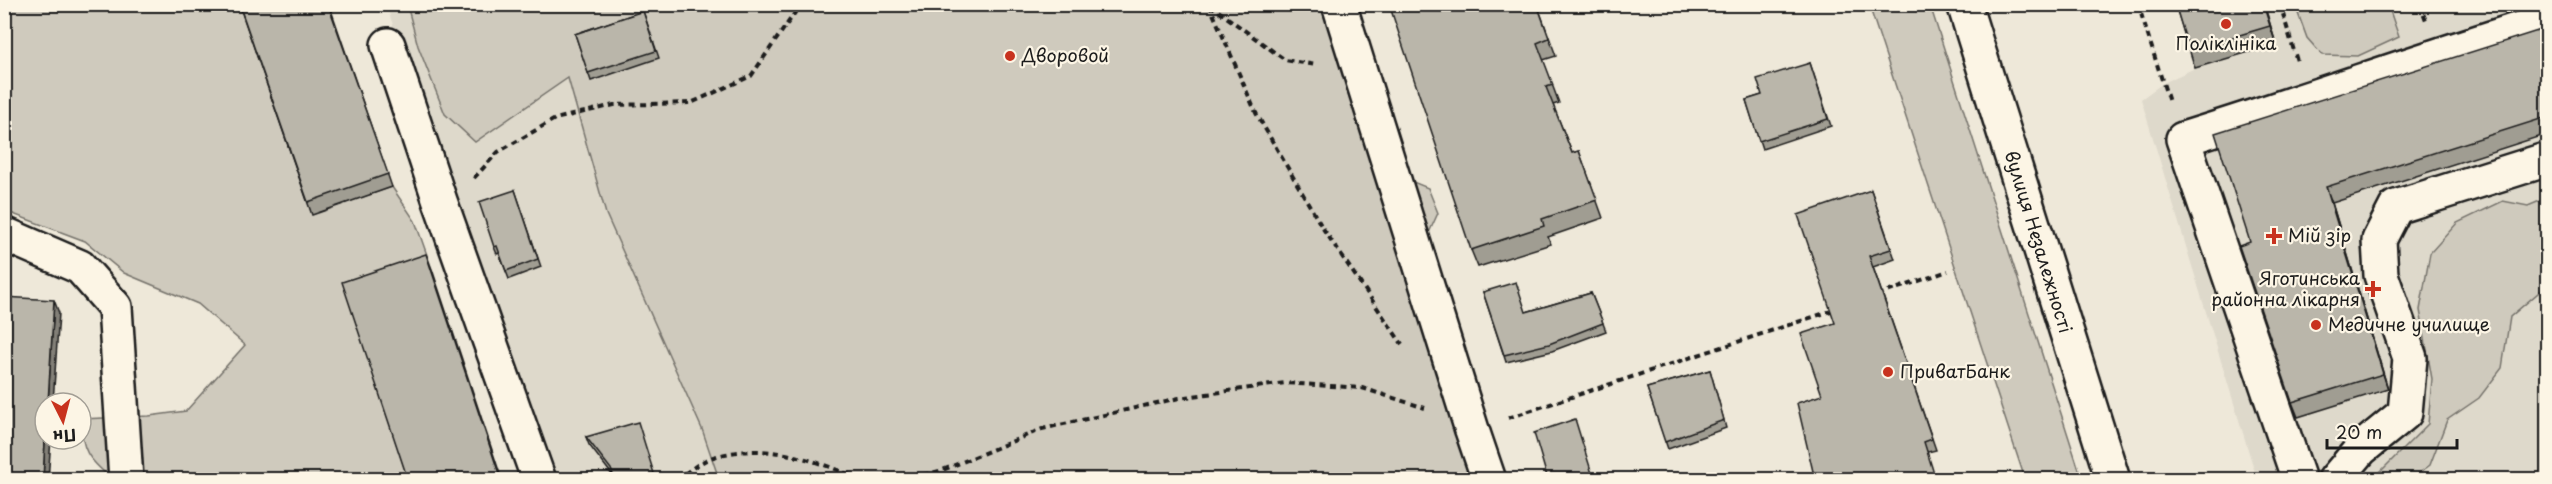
<svg xmlns="http://www.w3.org/2000/svg" width="2552" height="484" viewBox="0 0 2552 484" font-family="'Playpen Sans',sans-serif">
	<style>
		.built { fill: #ded9cb }
		.green { fill: #cfcabd; stroke: #76736c; stroke-width: 1.5 }
		.lines { fill: none; stroke-linecap: round; stroke-linejoin: round }
		.minor-casing { stroke: #1c1c1c; stroke-width: 38 }
		.major-casing { stroke: #1c1c1c; stroke-width: 38 }
		.path { stroke: #1c1c1c; stroke-width: 4; stroke-dasharray: 6 4.5; stroke-linecap: butt }
		.minor { stroke: #fcf5e5; stroke-width: 33 }
		.major { stroke: #fcf5e5; stroke-width: 33 }
		.wall { fill: #a09d92; stroke: #1c1c1c; stroke-width: 1.5 }
		.shaded-wall { fill: #827f77; stroke: #1c1c1c; stroke-width: 1.5 }
		.building { fill: #bab6aa; stroke: #1c1c1c; stroke-width: 1.5 }
		.poi-dot { fill: #c8321e; stroke: #fcf5e5; stroke-width: 2 }
		.labels { text-anchor: middle; stroke-width: 4.5; stroke-linejoin: round; paint-order: stroke }
		.poi-label { font-size: 18px; fill: #1c1c1c; stroke: #fcf5e5; text-anchor: start }
		.street-label { font-size: 18px; fill: #1c1c1c; stroke: #fcf5e5 }
	</style>
	<rect width="100%" height="100%" fill="#eee8d9"/>
	<filter id="ink" filterUnits="userSpaceOnUse"><feTurbulence type="fractalNoise" baseFrequency=".0167" numOctaves="2"/><feDisplacementMap in="SourceGraphic" scale="12" xChannelSelector="R" yChannelSelector="G"/><feConvolveMatrix kernelMatrix="1 2 1 2 8 2 1 2 1" color-interpolation-filters="sRGB"/></filter>
	<g filter="url(#ink)">
		<!-- built -->
		<path class="built" d="M386 5H407L418 46 568 77 606 214 702 430 719 479H555Z
			M2176 5H2547V479H2257L2141 99 2163 83 2195 68Z"/>
		<!-- green -->
		<path class="green" d="M9 4 239 5 312 214 392 187 415 221 433 272 349 300 408 479H112C88 459 81 450 81 419L149 416 186 411 245 345 198 304 124 273 85 241 5 211 4 9Z
			M407 5H1357L1408 180 1428 188 1438 213 1428 235 1472 479H719L702 429 606 214 568 78 475 142 445 114 418 46Z
			M1869 5H1930L2082 479H2025Z
			M2295 5H2388L2399 37 2358 56 2322 55 2307 38Z
			M2547 198V287L2544 288 2510 317 2502 368 2479 398 2447 420 2430 465 2411 479H2373L2428 424 2432 379 2420 310 2430 253 2457 223 2503 201 2528 206Z"/>
		<g class="lines">
			<defs>
				<path id="minor" d="M1339 4 1472 430 1489 480
					M388 45 440 201 539 480
					M4 234 80 267 115 307 126 480
					M2299 480 2183 139C2305 101 2425 58 2548 20
					M2335 480 2361 449 2405 413 2410 358 2381 275 2379 240 2396 207 2548 159"/>
				<path id="major" d="M1964 4 2113 480"/>
			</defs>
			<!-- minor casing -->
			<use href="#minor" class="minor-casing"/>
			<!-- major casing -->
			<use href="#major" class="major-casing"/>
			<!-- path -->
			<path class="path" d="M1209 4 1256 113 1322 227 1402 344
				M2138 4 2169 102
				M2280 4 2297 61
				M2420 4 2426 20
				M1210 5 1285 60 1316 65
				M474 178 498 152 555 119 614 105 691 103 751 76 801 4
				M1878 295 1948 271
				M1508 418 1834 310
				M676 480C688 472 703 459 717 456 770 442 814 460 862 480
				M903 480 943 470 1042 429 1179 398 1285 383 1362 388 1425 408"/>
			<!-- minor -->
			<use href="#minor" class="minor"/>
			<!-- major -->
			<use href="#major" class="major"/>
		</g>
		<!-- wall -->
		<path class="wall" d="M239 4H329L392 187 312 215Z
			M1537 4 1556 56 1543 60 1559 103 1553 105 1572 153 1579 151 1603 218 1548 237 1551 244 1478 267 1471 250Z
			M2175 4H2264L2276 44 2195 68Z
			M643 11 659 58 591 81 575 34Z
			M2547 28V134L2332 203 2388 389 2298 417 2292 402 2250 242Z
			M1810 63 1831 126 1762 149 1746 100 1762 95Z
			M515 190 541 267 509 279 499 253 497 254 494 247Z
			M1871 190 1895 259 1873 267 1936 450 1928 452 1822 395Z
			M1483 292 1526 312 1591 293 1606 331 1552 351 1506 362Z
			M1710 370 1726 428 1668 449 1647 388Z
			M586 437 657 480 613 476 589 445Z"/>
		<!-- shaded-wall -->
		<path class="shaded-wall" d="M2263 4H2264L2276 44 2270 26Z
			M2326 187 2332 203 2388 389 2383 374Z
			M426 254 433 272 502 480H501Z
			M54 300 59 313 53 403H48Z
			M45 439H51L48 480H43Z"/>
		<!-- building -->
		<path class="building" d="M239 4H328L388 174 308 202Z
			M1389 4H1537L1549 38 1537 43 1553 85 1546 87 1572 153 1579 151 1597 200 1542 219 1544 226 1471 250Z
			M2175 4H2263L2270 26 2189 50Z
			M643 11 656 51 588 73 575 34Z
			M2547 28V117L2326 187 2383 374 2292 402 2239 246 2250 242 2215 133Z
			M1810 63 1828 119 1759 141 1746 100 1762 95 1757 79Z
			M515 190 538 259 506 271 497 246 494 247 479 202Z
			M1871 190 1891 249 1869 256 1932 439 1924 442 1936 480H1815L1797 403 1822 395 1801 334 1835 323 1798 215Z
			M426 254 501 480H408L342 282Z
			M1516 282 1526 312 1591 293 1603 323 1549 344 1504 355 1483 292Z
			M4 297 54 300 48 403H45V439L43 480H4Z
			M1710 370 1724 420 1665 442 1647 388Z
			M1575 419 1594 480H1548L1534 433Z
			M638 422 656 480H615L611 469 586 437Z"/>
	</g>
	<!-- markers -->
	<g class="poi-dot">
		<circle cx="2226" cy="24" r="6"/>
		<circle cx="1010" cy="56" r="6"/>
		<path d="M2271 227h6v6h6v6h-6v6h-6v-6h-6v-6h6z"/>
		<path d="M2370 280h6v6h6v6h-6v6h-6v-6h-6v-6h6z"/>
		<circle cx="2316" cy="325" r="6"/>
		<circle cx="1888" cy="372" r="6"/>
	</g>
	<g class="labels">
		<!-- poi labels -->
		<g class="poi-label">
			<text x="2226" y="50" text-anchor="middle">Поліклініка</text>
			<text x="1022" y="62">Дворовой</text>
			<text x="2288" y="242">Мій зір</text>
			<text x="2360" y="285" text-anchor="end">Яготинська<tspan x="2360" dy="21">районна лікарня</tspan></text>
			<text x="2328" y="331">Медичне училище</text>
			<text x="1900" y="378">ПриватБанк</text>
		</g>
		<!-- street labels -->
		<g class="street-label">
			<text transform="translate(2038 242) rotate(73)" y="6">вулиця Незалежності</text>
		</g>
	</g>
	<!-- margin -->
	<rect width="2552" height="484" fill="none" stroke="#fcf5e5" stroke-width="24"/>
	<rect x="12" y="12" width="2528" height="460" fill="none" stroke="#1c1c1c" stroke-width="2" filter="url(#ink)"/>
	<!-- north arrow -->
	<g transform="translate(63 421) rotate(174)"><circle r="28" fill="#fcf5e5" stroke="#a29e95" stroke-width="1.5"/>
	<path d="M0-4.5L10 22L0 15L-10 22Z" fill="#c8321e"/>
	<text y="-9" font-size="16" font-weight="bold" text-anchor="middle" fill="#1c1c1c">Пн</text>
	</g>
	<!-- scale -->
	<path d="M2327 439v9h130v-9" fill="none" stroke="#1c1c1c" stroke-width="3"/>
	<text x="2336" y="439" font-size="18" fill="#1c1c1c" stroke="#fcf5e5" stroke-width="4.5" paint-order="stroke">20 m</text>
</svg>
